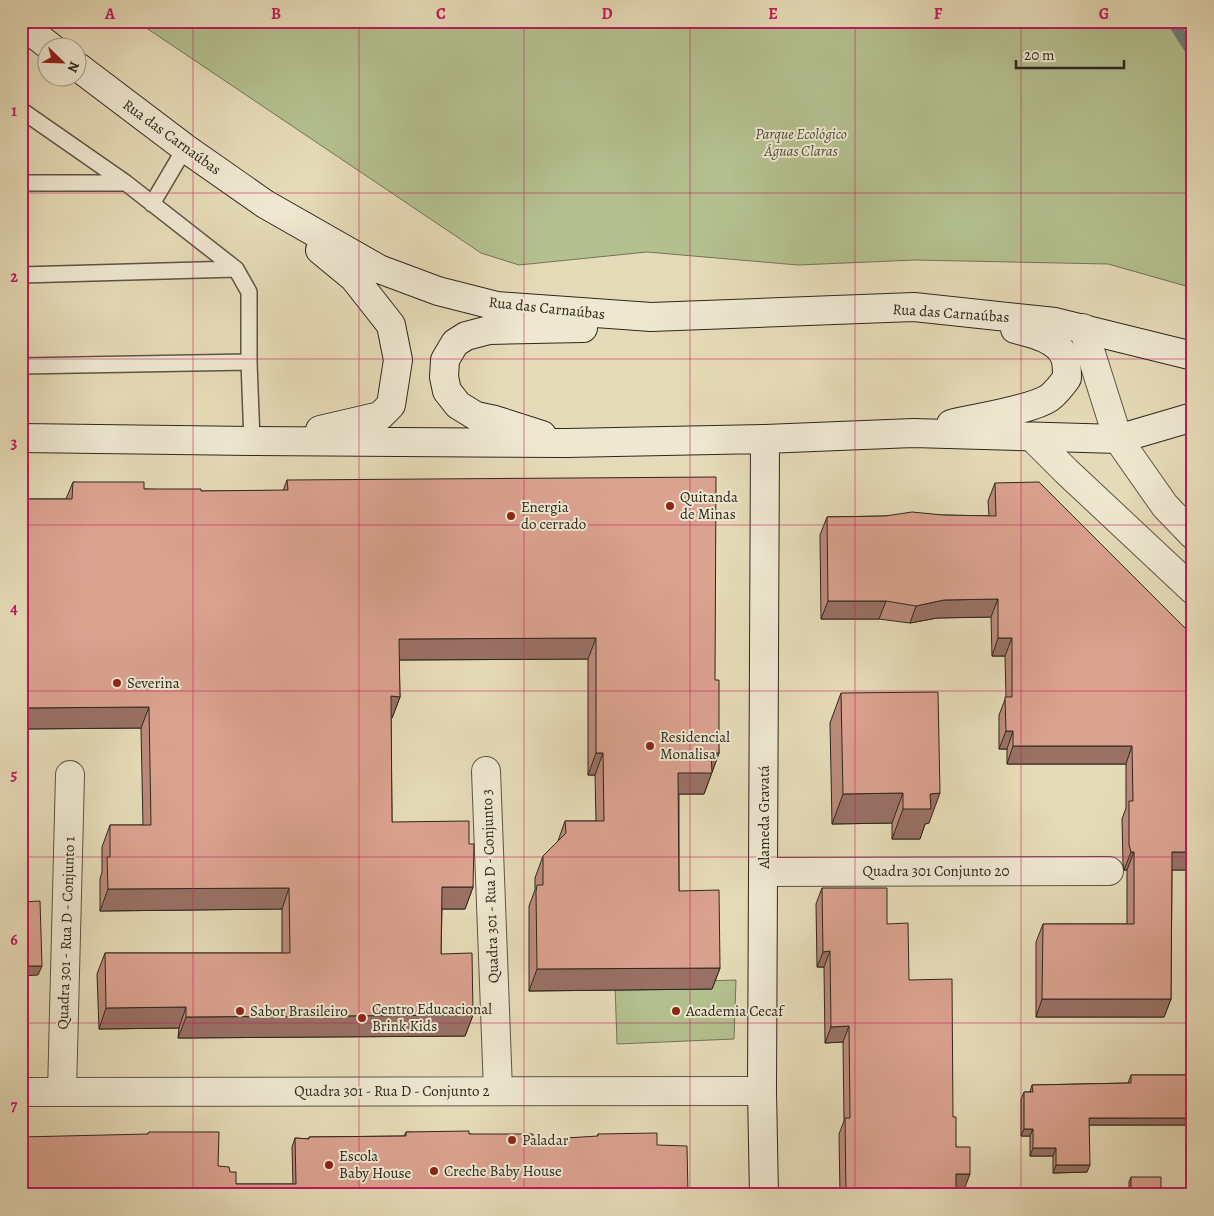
<svg xmlns="http://www.w3.org/2000/svg" width="1214" height="1216" viewBox="0 0 1214 1216" font-family="Alegreya,serif">
	<style>
		.green { fill: #b4c08f; stroke: #727456 }
		.lines { fill: none; stroke-linecap: round; stroke-linejoin: round }
		.stream { stroke: #717e7c; stroke-width: 11 }
		.lane-casing { stroke: #5d5443; stroke-width: 18 }
		.street-casing { stroke: #5d5443; stroke-width: 30 }
		.secondary-casing { stroke: #2f271c; stroke-width: 30 }
		.lane { stroke: #efe8d1; stroke-width: 15 }
		.street { stroke: #efe8d1; stroke-width: 28 }
		.secondary { stroke: #efe8d1; stroke-width: 28 }
		.wall { fill: #bc8b7c; stroke: #2f271c }
		.shaded-wall { fill: #997165; stroke: #2f271c }
		.building { fill: #dba290; stroke: #2f271c }
		.grid { fill: none; stroke: #c2185b; stroke-width: 1; stroke-opacity: 0.55 }
		.poi-dot { fill: #8f2418; stroke: #efe8d1; stroke-width: 2 }
		.labels { text-anchor: middle; stroke-width: 4; stroke-linejoin: round; paint-order: stroke }
		.park-label { font-size: 15px; font-style: italic; fill: #504d39; stroke: #efe8d1 }
		.street-label { font-size: 15px; fill: #2f271c; stroke: #efe8d1 }
		.poi-label { font-size: 15px; fill: #2f271c; stroke: #efe8d1; text-anchor: start }
		.neatline { fill: none; stroke: #c2185b; stroke-width: 2 }
		.grid-label { font-size: 16px; text-anchor: middle; font-weight: bold; fill: #c2185b }
	</style>
	<rect width="100%" height="100%" fill="#e6dbb8"/>
	<filter id="stains"><feTurbulence type="fractalNoise" baseFrequency=".004" numOctaves="4"/><feColorMatrix values="0 0 0 0 .2 0 0 0 0 .09 0 0 0 0 .02 0 0 0 .5 -.17"/></filter>
	<radialGradient id="worn" r=".72"><stop offset=".6" stop-color="#630" stop-opacity="0"/><stop offset="1" stop-color="#630" stop-opacity=".3"/></radialGradient>
	<!-- green -->
	<path class="green" d="M136 21H1193V288L1108 264 915 260 798 265 647 252 519 265 481 253Z
		M736 980 734 1039 617 1044 615 984Z"/>
	<g class="lines">
		<!-- stream -->
		<path class="stream" d="M1172 21 1193 54"/>
		<defs>
			<path id="lane" d="M21 110 126 183 236 269 249 292V362L252 441
				M21 183H126
				M152 204 185 148
				M21 275 236 269
				M21 366 249 362"/>
			<path id="street" d="M1083 328 1118 439 1165 506 1193 535
				M1032 437 1066 471 1193 590
				M486 771 498 1090
				M764 872 1109 871
				M21 1092 762 1091
				M62 1092 70 775"/>
			<path id="secondary" d="M21 24 52 48
				M78 67 185 148 265 204 379 269 438 291 497 306 651 317 914 307 1055 322 1193 356
				M320 250 354 278 391 325 398 360 391 405 380 416 320 430
				M951 424C975 418 1031 410 1049 398 1057 392 1062 385 1067 378 1067 372 1067 363 1065 358 1059 339 1031 333 1015 329
				M542 435 495 420 476 416 458 405 447 391 444 377 445 360 455 343 466 336 489 330 583 328
				M21 438 252 441 566 443 765 439 913 433 1118 439 1193 417
				M764 1195 762 1091 765 439"/>
		</defs>
		<!-- lane casing -->
		<use href="#lane" class="lane-casing"/>
		<!-- street casing -->
		<use href="#street" class="street-casing"/>
		<!-- secondary casing -->
		<use href="#secondary" class="secondary-casing"/>
		<!-- lane -->
		<use href="#lane" class="lane"/>
		<!-- street -->
		<use href="#street" class="street"/>
		<!-- secondary -->
		<use href="#secondary" class="secondary"/>
	</g>
	<!-- wall -->
	<path class="wall" d="M287 480 715 680 719 753 704 794H679V891L720 968 712 989 529 991V906L535 890V878L543 856 558 841 565 821H596L595 775H588V659L399 660 400 697 392 718H391L392 822 469 844 473 887 465 909H442L441 954 473 1015 465 1036 178 1038 179 1028 99 1029 97 974 105 953H282V909L100 911V879L102 872V847L110 825H143L141 728 21 729V499H66L73 482 144 489 201 491H283Z
		M995 483 1193 636V870H1172L1171 999 1164 1017H1036V942L1043 924H1127V870H1124L1123 863 1122 819 1126 808V764H1007V749H999V715L1006 697 1005 656H992L991 617 937 618 910 623 879 619H821L820 535 827 517 943 515 989 516 988 501Z
		M841 693 929 823 925 824 920 839H892V823L832 824 830 723Z
		M822 888 887 924 909 980 953 1117 956 1147 964 1190H956V1195H840L839 1134 844 1121 843 1042 825 1043 824 967H817L816 904Z
		M1131 1075H1193V1125H1089L1087 1172 1053 1173V1156H1030V1136H1021V1099L1024 1092H1030L1032 1085 1128 1083Z
		M149 1132 230 1172 236 1184H293L292 1147 295 1138 309 1139V1137L404 1136 406 1132 469 1134 533 1140 597 1137 598 1134 657 1145 688 1195H21L148 1134Z
		M1131 1177 1161 1195H1129V1182Z"/>
	<!-- shaded-wall -->
	<path class="shaded-wall" d="M998 599 991 617 937 618 910 623 916 606 944 600Z
		M828 601H886L879 619H821Z
		M596 638 588 659 391 660 399 639Z
		M998 638H1012L1005 656H992Z
		M391 696 400 697 392 718H383Z
		M149 707 141 728 21 729V708Z
		M1006 731H1013L1007 749H999Z
		M1013 746H1132L1126 764H1007Z
		M596 753H603L595 775H588Z
		M711 753H719L704 794H671L678 773Z
		M903 793 892 823 832 824 843 794Z
		M940 793 929 823 925 824 920 839H892L903 809 930 794Z
		M1131 852H1134L1127 870H1124Z
		M1172 852H1193V870H1165Z
		M442 887H473L465 909H434Z
		M289 888 282 909 100 911 108 889Z
		M830 951 824 967H817L823 952Z
		M21 966H42L38 975 21 976Z
		M720 968 712 989 529 991 537 969Z
		M1042 999H1171L1164 1017H1036Z
		M186 1007 179 1028 99 1029 106 1008Z
		M473 1015 465 1036 178 1038 186 1017Z
		M849 1026 843 1042 825 1043 831 1027Z
		M1089 1118H1193V1125H1087Z
		M1024 1129H1033L1030 1136H1021Z
		M1033 1148H1056L1053 1156H1030Z
		M1056 1165H1090L1087 1172 1053 1173Z
		M956 1174H970L964 1190H950Z"/>
	<!-- building -->
	<path class="building" d="M716 477 715 680H719V753H711L712 773H678L679 891 719 890 720 968 537 969 536 892 537 885H543V856L566 833 565 821H604L603 753H596V638L399 639 400 697 391 696 392 822 469 821V844H474L473 887H442L441 954 472 953 473 1015 186 1017V1007L106 1008 105 953H290L289 888 108 889 107 857H110V825H151L149 707 21 708V499H72L73 482H144V489H201V491L288 490 287 480Z
		M1039 482 1193 636V852H1172L1171 999H1042L1043 924H1134V852H1131L1129 845V801H1133L1132 746H1013V731H1006L1005 697H1012V638H998V599L944 600 916 606 886 601H828L827 517 885 516 912 512 943 515 996 516 995 483Z
		M938 692 940 793 930 794 931 809H903V793L843 794 841 693Z
		M822 888H887V924L908 923 909 980 952 979 953 1117H956V1147H970V1174H956V1195H846L845 1118H850L849 1026 831 1027 830 951 823 952Z
		M40 901 42 966H21V902Z
		M1131 1075H1193V1118H1089L1090 1165H1056V1148H1033V1129H1024V1092H1033L1032 1085 1131 1083Z
		M469 1131V1134H533V1140L598 1136V1134L657 1133V1145L687 1146 688 1195H21V1137L148 1134 149 1132H219L218 1166 229 1167 230 1172H236V1184H296L295 1138 309 1139V1137L406 1136V1132Z
		M1131 1177H1161V1195H1131Z"/>
	<!-- grid -->
	<path class="grid" d="M193 21V1195M359 21V1195M524 21V1195M690 21V1195M855 21V1195M1021 21V1195M21 193H1193M21 359H1193M21 525H1193M21 691H1193M21 857H1193M21 1023H1193"/>
	<!-- markers -->
	<g class="poi-dot">
		<circle cx="670" cy="506" r="5"/>
		<circle cx="511" cy="516" r="5"/>
		<circle cx="117" cy="683" r="5"/>
		<circle cx="650" cy="746" r="5"/>
		<circle cx="240" cy="1011" r="5"/>
		<circle cx="676" cy="1011" r="5"/>
		<circle cx="362" cy="1018" r="5"/>
		<circle cx="512" cy="1140" r="5"/>
		<circle cx="329" cy="1165" r="5"/>
		<circle cx="434" cy="1171" r="5"/>
	</g>
	<g class="labels">
		<!-- park labels -->
		<g class="park-label">
			<text x="801" y="139">Parque Ecológico<tspan x="801" dy="17">Águas Claras</tspan></text>
		</g>
		<!-- street labels -->
		<g class="street-label">
			<text transform="translate(172 137) rotate(36)" y="5">Rua das Carnaúbas</text>
			<text transform="translate(547 308) rotate(6)" y="5">Rua das Carnaúbas</text>
			<text transform="translate(951 313) rotate(4)" y="5">Rua das Carnaúbas</text>
			<text transform="translate(764 817) rotate(-90)" y="5">Alameda Gravatá</text>
			<text x="936" y="876">Quadra 301 Conjunto 20</text>
			<text transform="translate(490 886) rotate(-92)" y="5">Quadra 301 - Rua D - Conjunto 3</text>
			<text transform="translate(66 933) rotate(-88)" y="5">Quadra 301 - Rua D - Conjunto 1</text>
			<text x="392" y="1096">Quadra 301 - Rua D - Conjunto 2</text>
		</g>
		<!-- poi labels -->
		<g class="poi-label">
			<text x="680" y="502">Quitanda<tspan x="680" dy="17">de Minas</tspan></text>
			<text x="521" y="512">Energia<tspan x="521" dy="17">do cerrado</tspan></text>
			<text x="127" y="688">Severina</text>
			<text x="660" y="742">Residencial<tspan x="660" dy="17">Monalisa</tspan></text>
			<text x="372" y="1014">Centro Educacional<tspan x="372" dy="17">Brink Kids</tspan></text>
			<text x="250" y="1016">Sabor Brasileiro</text>
			<text x="686" y="1016">Academia Cecaf</text>
			<text x="522" y="1145">Paladar</text>
			<text x="339" y="1161">Escola<tspan x="339" dy="17">Baby House</tspan></text>
			<text x="444" y="1176">Creche Baby House</text>
		</g>
	</g>
	<!-- margin -->
	<rect width="1214" height="1216" fill="none" stroke="#e6dbb8" stroke-width="55"/>
	<!-- north arrow -->
	<g transform="translate(62 62) rotate(113)"><circle r="24" fill="#efe8d1" stroke="#a29b89"/>
	<path d="M0-4L9 19L0 12L-9 19Z" fill="#8f2418"/>
	<text y="-8" font-size="14" font-weight="bold" text-anchor="middle" fill="#2f271c">N</text>
	</g>
	<!-- scale -->
	<path d="M1016 60v8h108v-8" fill="none" stroke="#2f271c" stroke-width="2.5"/>
	<text x="1024" y="60" font-size="15" fill="#2f271c" stroke="#efe8d1" stroke-width="4" paint-order="stroke">20 m</text>
	<rect x="28" y="28" width="1158" height="1160" class="neatline"/>
	<g class="grid-label">
		<text x="110" y="19">A</text>
		<text x="276" y="19">B</text>
		<text x="441" y="19">C</text>
		<text x="607" y="19">D</text>
		<text x="773" y="19">E</text>
		<text x="938" y="19">F</text>
		<text x="1104" y="19">G</text>
		<text x="14" y="116">1</text>
		<text x="14" y="282">2</text>
		<text x="14" y="448">3</text>
		<text x="14" y="614">4</text>
		<text x="14" y="780">5</text>
		<text x="14" y="945">6</text>
		<text x="14" y="1111">7</text>
	</g>
	<rect width="100%" height="100%" filter="url(#stains)"/>
	<rect width="100%" height="100%" fill="url(#worn)"/>
</svg>
